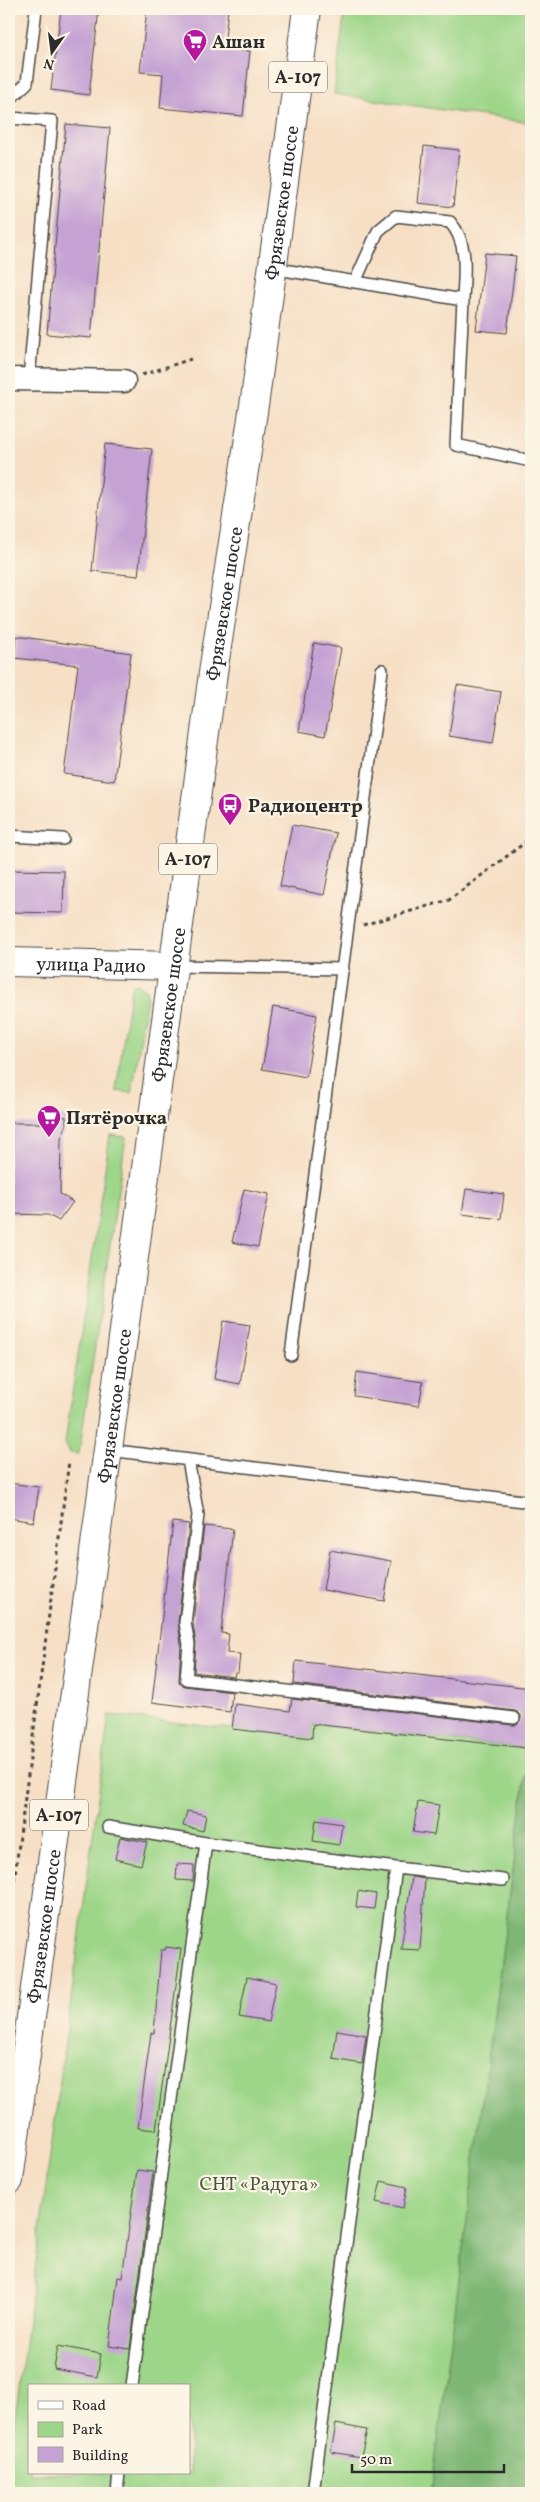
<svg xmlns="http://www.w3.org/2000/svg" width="540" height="2502" viewBox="0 0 540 2502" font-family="Vollkorn,serif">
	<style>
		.green { fill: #9ed689; stroke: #64805a; fill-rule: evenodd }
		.forest { fill: #7eb775; stroke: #547150 }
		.building { fill: #c5a2d4 }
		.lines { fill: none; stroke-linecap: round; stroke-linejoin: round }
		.service-casing { stroke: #494642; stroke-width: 14 }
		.minor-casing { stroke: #494642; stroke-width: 25 }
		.secondary-casing { stroke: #494642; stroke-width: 30 }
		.trunk-casing { stroke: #494642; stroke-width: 30 }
		.path { stroke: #494642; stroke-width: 3; stroke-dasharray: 4 4; stroke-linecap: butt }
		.service { stroke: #fff; stroke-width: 11 }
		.minor { stroke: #fff; stroke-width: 22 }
		.secondary { stroke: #fff; stroke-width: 28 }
		.trunk { stroke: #fff; stroke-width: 28 }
		.labels { text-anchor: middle; stroke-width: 4.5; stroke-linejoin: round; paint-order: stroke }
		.shield { fill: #fcf5e5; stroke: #6a6863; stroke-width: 1 }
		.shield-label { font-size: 18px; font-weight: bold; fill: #2b2b2b }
		.poi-label { font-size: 19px; font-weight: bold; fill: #2b2b2b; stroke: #fcf5e5; text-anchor: start }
		.street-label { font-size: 19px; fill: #2b2b2b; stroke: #fcf5e5 }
		.park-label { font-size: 19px; fill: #485642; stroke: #fcf5e5 }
	</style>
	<rect width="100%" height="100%" fill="#fcf5e5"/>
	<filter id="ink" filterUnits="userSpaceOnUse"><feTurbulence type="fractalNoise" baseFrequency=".02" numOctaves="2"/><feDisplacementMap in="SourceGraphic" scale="10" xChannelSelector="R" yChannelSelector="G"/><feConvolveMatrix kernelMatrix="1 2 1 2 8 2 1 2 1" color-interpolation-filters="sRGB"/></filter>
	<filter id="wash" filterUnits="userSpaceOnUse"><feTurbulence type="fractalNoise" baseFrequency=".0096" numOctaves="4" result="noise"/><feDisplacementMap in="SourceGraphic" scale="20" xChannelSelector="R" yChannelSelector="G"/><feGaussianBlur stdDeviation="1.12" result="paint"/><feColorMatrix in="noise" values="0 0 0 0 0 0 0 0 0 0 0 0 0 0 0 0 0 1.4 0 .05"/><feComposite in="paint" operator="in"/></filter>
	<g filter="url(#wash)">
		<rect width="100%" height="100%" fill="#f6dfc5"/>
		<!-- green -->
		<path class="green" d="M345 9H531V123L334 94Z
			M135 983 146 990 147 997 132 1093 116 1091 131 987Z
			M110 1135 126 1137 79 1454 70 1453 65 1443Z
			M109 1715 312 1738 313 1724 529 1749 431 2493H9V2463ZM29 2386H189V2473H29Z"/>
		<!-- forest -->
		<path class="forest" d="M531 1732V2493H431L529 1749Z"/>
		<g id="blocks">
			<!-- building -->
			<path class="building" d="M61 9H99L89 95 51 90Z
				M147 9H228L224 47 250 51 243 116 160 108 163 74 140 72Z
				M66 124 110 128 91 338 47 334Z
				M424 146 459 150 453 207 418 203Z
				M485 253 516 256 507 333 476 330Z
				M105 444 152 449 138 576 92 571Z
				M16 636 131 653 114 781 64 774 78 665 14 658Z
				M314 643 341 648 325 736 299 731Z
				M457 685 501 692 493 743 449 736Z
				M292 825 336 833 324 895 280 886Z
				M9 870 64 871 63 913 9 912Z
				M273 1007 317 1015 306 1077 262 1069Z
				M57 1115 66 1117V1126L61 1138 60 1194 73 1202 59 1221 48 1215 9 1214V1123H47Z
				M244 1189 269 1194 258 1247 232 1242Z
				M466 1189 504 1194 501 1219 462 1214Z
				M223 1321 250 1325 240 1384 214 1379Z
				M357 1372 423 1382 419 1406 354 1396Z
				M9 1483 39 1487 34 1522 9 1518Z
				M173 1522 189 1524 178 1622 181 1644 179 1682 185 1686 232 1692 230 1712 152 1702Z
				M204 1526 233 1529 221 1633 229 1634 227 1653 240 1654 238 1673H235L234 1677 194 1672 196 1644 193 1623Z
				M330 1550 391 1561 384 1601 323 1590Z
				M296 1661 531 1688 527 1748 313 1724 312 1738 232 1729 235 1704 290 1711 292 1699 513 1725H517L521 1719V1715L515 1711 294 1684Z
				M418 1802 439 1805 434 1835 413 1832Z
				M187 1811 206 1815 203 1831 183 1826Z
				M316 1820 342 1824 339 1845 313 1841Z
				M120 1837 147 1842 141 1865 115 1859Z
				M177 1864 194 1865 193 1881 176 1880Z
				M412 1877 425 1879 420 1950 401 1949Z
				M358 1891 376 1894 374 1909 356 1907Z
				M166 1947 181 1949 156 2130 138 2128 151 2033H154L161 1950H165Z
				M247 1977 276 1983 268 2022 239 2017Z
				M337 2030 366 2035 362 2064 333 2059Z
				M137 2170 153 2172 130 2349 109 2346 118 2277 122 2278Z
				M381 2181 407 2187 403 2208 376 2202Z
				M58 2346 101 2354 97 2377 54 2369Z
				M336 2424 367 2430 361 2457 331 2452Z"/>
		</g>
	</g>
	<g filter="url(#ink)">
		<use href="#blocks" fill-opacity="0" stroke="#494642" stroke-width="1"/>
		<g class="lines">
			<defs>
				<path id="service" d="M9 100 27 83 36 9
					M9 118 52 121 29 379
					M272 268 463 300 456 445 531 461
					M355 282 378 231 396 216 450 222C469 243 464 273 463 300
					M9 836 63 839
					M174 966 343 969
					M291 1355 382 670
					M109 1450 531 1502
					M188 1460 198 1515 185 1623 189 1644 186 1679 514 1718
					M108 1827 206 1843
					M396 1868 503 1880
					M132 2386 206 1843 396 1868 313 2493
					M117 2493 119 2473"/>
				<path id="minor" d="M9 379 124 381"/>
				<g id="secondary">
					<path id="s1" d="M9 962 174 966"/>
				</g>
				<g id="trunk">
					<path id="s2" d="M9 2180 214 666 255 399 307 9"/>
				</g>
			</defs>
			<!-- service casing -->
			<use href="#service" class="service-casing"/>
			<!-- minor casing -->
			<use href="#minor" class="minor-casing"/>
			<!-- secondary casing -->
			<use href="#secondary" class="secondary-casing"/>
			<!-- trunk casing -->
			<use href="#trunk" class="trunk-casing"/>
			<!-- path -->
			<path class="path" d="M142 375 191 359
				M363 925 449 900 531 838
				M9 1920 69 1461"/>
			<!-- service -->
			<use href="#service" class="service"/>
			<!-- minor -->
			<use href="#minor" class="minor"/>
			<!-- secondary -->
			<use href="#secondary" class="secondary"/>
			<!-- trunk -->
			<use href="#trunk" class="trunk"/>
		</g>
	</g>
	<!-- icons -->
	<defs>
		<symbol id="supermarket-pin" viewBox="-11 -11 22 30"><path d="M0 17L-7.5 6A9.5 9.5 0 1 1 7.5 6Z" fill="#b5179e" stroke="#fcf5e5"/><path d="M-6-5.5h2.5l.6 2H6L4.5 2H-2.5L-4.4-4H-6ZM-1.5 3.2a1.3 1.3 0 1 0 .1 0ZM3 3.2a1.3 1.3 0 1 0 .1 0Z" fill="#fff"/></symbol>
		<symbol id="bus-pin" viewBox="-11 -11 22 30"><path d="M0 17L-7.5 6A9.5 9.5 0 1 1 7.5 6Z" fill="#b5179e" stroke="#fcf5e5"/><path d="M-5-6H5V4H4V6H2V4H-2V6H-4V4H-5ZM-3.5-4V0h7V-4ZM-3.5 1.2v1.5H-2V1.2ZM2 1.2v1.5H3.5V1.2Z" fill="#fff"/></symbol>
	</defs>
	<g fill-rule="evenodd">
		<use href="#supermarket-pin" x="181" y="27" width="28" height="38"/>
		<use href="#bus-pin" x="216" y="791" width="28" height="38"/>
		<use href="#supermarket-pin" x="35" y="1103" width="28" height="38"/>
	</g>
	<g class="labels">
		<!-- shield labels -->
		<g class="shield">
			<rect x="269" y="61.5" width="58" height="31" rx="4"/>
			<rect x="159" y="843.5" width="58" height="31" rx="4"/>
			<rect x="30" y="1799.5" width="58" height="31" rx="4"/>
		</g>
		<g class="shield-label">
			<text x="298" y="83">А-107</text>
			<text x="188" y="865">А-107</text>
			<text x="59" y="1821">А-107</text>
		</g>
		<!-- poi labels -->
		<g class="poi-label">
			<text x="212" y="48">Ашан</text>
			<text x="248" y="812">Радиоцентр</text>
			<text x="66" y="1124">Пятёрочка</text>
		</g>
		<!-- street labels -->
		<g class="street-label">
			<text dy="7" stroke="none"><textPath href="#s2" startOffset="1996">Фрязевское шоссе</textPath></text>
			<text dy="7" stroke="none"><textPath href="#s2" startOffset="1591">Фрязевское шоссе</textPath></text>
			<text dy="7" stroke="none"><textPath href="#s1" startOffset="82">улица Радио</textPath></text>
			<text dy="7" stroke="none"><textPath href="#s2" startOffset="1186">Фрязевское шоссе</textPath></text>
			<text dy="7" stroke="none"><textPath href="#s2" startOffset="781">Фрязевское шоссе</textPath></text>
			<text dy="7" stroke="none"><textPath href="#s2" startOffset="256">Фрязевское шоссе</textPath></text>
		</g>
		<!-- park labels -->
		<g class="park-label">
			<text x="259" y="2190">СНТ «Радуга»</text>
		</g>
	</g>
	<!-- margin -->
	<rect width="540" height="2502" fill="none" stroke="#fcf5e5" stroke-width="30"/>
	<!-- legend -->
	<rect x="28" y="2384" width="162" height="90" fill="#fcf5e5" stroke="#a8a49b"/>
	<rect x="38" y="2401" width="25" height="8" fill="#ffffff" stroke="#a8a49b"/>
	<text x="72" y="2410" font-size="15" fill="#2b2b2b">Road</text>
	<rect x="38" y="2422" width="25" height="15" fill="#9ed689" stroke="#a8a49b"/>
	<text x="72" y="2434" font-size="15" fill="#2b2b2b">Park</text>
	<rect x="38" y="2447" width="25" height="15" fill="#c5a2d4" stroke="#a8a49b"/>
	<text x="72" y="2460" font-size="15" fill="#2b2b2b">Building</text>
	<!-- north arrow -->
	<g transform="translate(52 52) rotate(194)" stroke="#fcf5e5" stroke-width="4" paint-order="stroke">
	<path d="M0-4L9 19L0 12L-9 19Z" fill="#2b2b2b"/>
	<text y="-8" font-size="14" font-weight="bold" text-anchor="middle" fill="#2b2b2b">N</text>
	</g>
	<!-- scale -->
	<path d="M352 2464v8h152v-8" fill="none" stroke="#2b2b2b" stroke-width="2.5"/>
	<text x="360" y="2464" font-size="15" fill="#2b2b2b" stroke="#fcf5e5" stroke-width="4" paint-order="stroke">50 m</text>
</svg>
